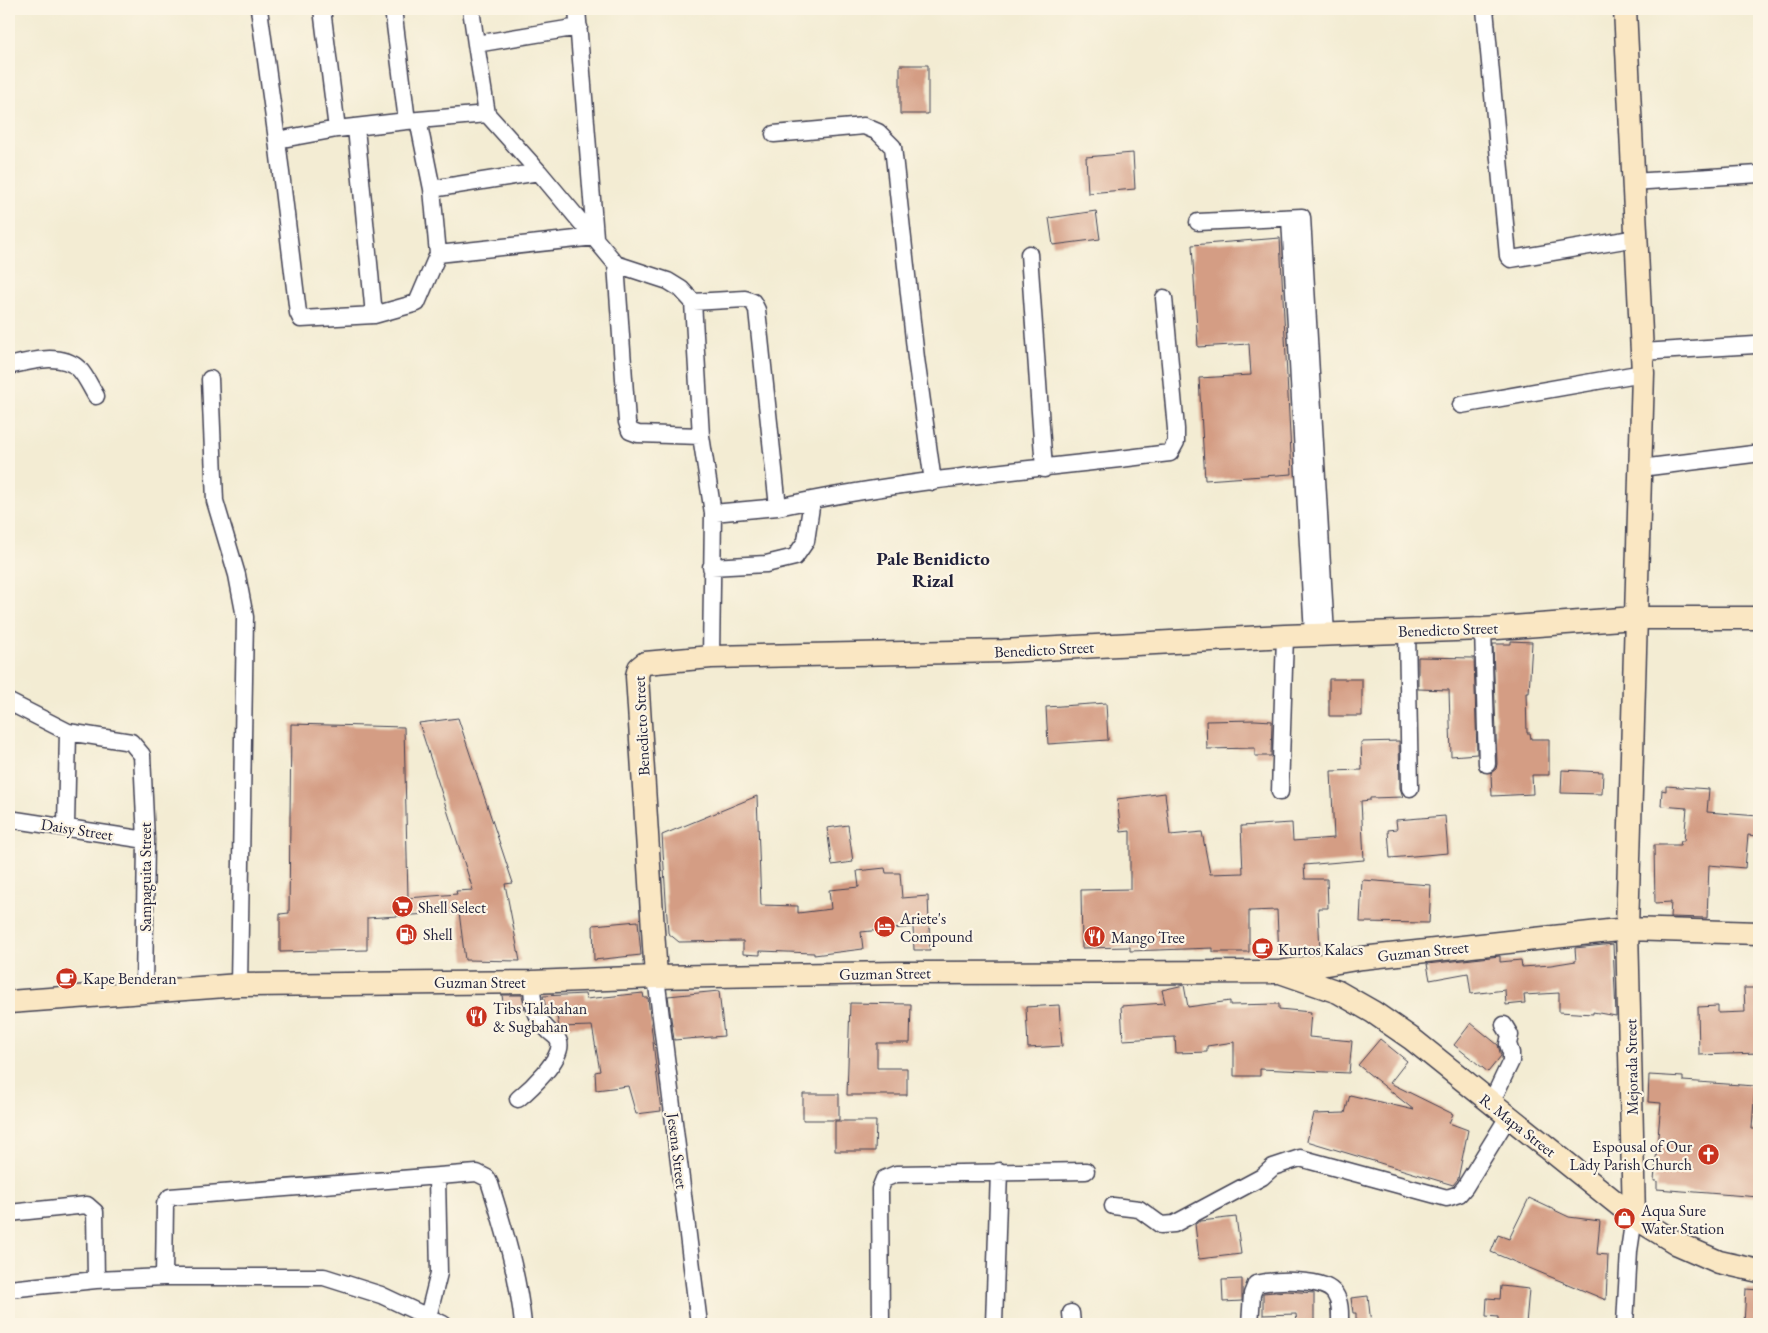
<svg xmlns="http://www.w3.org/2000/svg" width="1768" height="1333" viewBox="0 0 1768 1333" font-family="'EB Garamond',serif">
	<style>
		.building { fill: #d49d84 }
		.lines { fill: none; stroke-linecap: round; stroke-linejoin: round }
		.street-casing { stroke: #414052; stroke-width: 19 }
		.secondary-casing { stroke: #414052; stroke-width: 25 }
		.street { stroke: #fff; stroke-width: 16 }
		.secondary { stroke: #fae7c3; stroke-width: 22 }
		.labels { text-anchor: middle; stroke-width: 4.5; stroke-linejoin: round; paint-order: stroke }
		.street-label { font-size: 16px; fill: #22223b; stroke: #fcf5e5 }
		.poi-label { font-size: 16px; fill: #22223b; stroke: #fcf5e5; text-anchor: start }
		.quarter-label { font-size: 19px; font-weight: bold; fill: #22223b; stroke: #fcf5e5 }
	</style>
	<rect width="100%" height="100%" fill="#fcf5e5"/>
	<filter id="ink" filterUnits="userSpaceOnUse"><feTurbulence type="fractalNoise" baseFrequency=".02" numOctaves="2"/><feDisplacementMap in="SourceGraphic" scale="10" xChannelSelector="R" yChannelSelector="G"/><feConvolveMatrix kernelMatrix="1 2 1 2 8 2 1 2 1" color-interpolation-filters="sRGB"/></filter>
	<filter id="wash" filterUnits="userSpaceOnUse"><feTurbulence type="fractalNoise" baseFrequency=".0096" numOctaves="4" result="noise"/><feDisplacementMap in="SourceGraphic" scale="20" xChannelSelector="R" yChannelSelector="G"/><feGaussianBlur stdDeviation="1.12" result="paint"/><feColorMatrix in="noise" values="0 0 0 0 0 0 0 0 0 0 0 0 0 0 0 0 0 1.4 0 .05"/><feComposite in="paint" operator="in"/></filter>
	<g filter="url(#wash)">
		<rect width="100%" height="100%" fill="#f3ecd3"/>
		<g id="blocks">
			<!-- building -->
			<path class="building" d="M900 65H928V114H900Z
				M1133 153 1135 189 1088 193 1086 157Z
				M1096 211 1100 239 1053 245 1049 218Z
				M1280 238 1292 474 1205 480 1199 378 1251 375 1249 344 1198 347 1192 245Z
				M1511 641 1532 642 1529 693H1526L1527 733H1530L1531 739H1549V775H1532L1533 794 1492 796 1491 773 1496 769 1497 764 1493 644H1511Z
				M1418 657 1474 658 1477 754 1451 756 1449 690 1418 689Z
				M1329 679H1362V716H1329Z
				M1106 703 1108 740 1048 744 1046 707Z
				M458 718 513 883 505 884 520 961 465 960 459 912 367 918V950L280 952V914L289 913 291 724 404 727 408 898 457 894 456 891 473 890 419 723Z
				M1255 720 1272 721 1271 756H1255V748L1207 749 1206 721Z
				M1399 741 1400 788 1403 797 1370 798V800L1361 801 1364 860 1304 865 1305 879H1327L1328 908H1318L1320 952 1279 957 1277 910 1249 911V952H1213V948L1130 951V947L1082 948 1081 890 1130 889V831L1121 832 1117 799 1165 793 1170 835 1202 832 1210 874 1243 873 1241 826 1292 823 1293 841 1334 838 1331 771 1362 770 1361 742Z
				M1562 770 1603 772 1602 794 1561 793Z
				M1666 786 1709 789 1707 812 1758 816 1756 836 1748 835 1745 868 1709 865 1707 918 1670 917 1671 902 1655 903 1654 845H1680L1681 841H1684L1687 808 1661 806 1662 790 1666 791Z
				M757 796 761 905 798 906V913L831 909 829 890 859 887 857 871 885 868 886 873H900L902 898 928 896 930 950H914L913 927 861 932 863 949 814 955V953L760 951V955L743 954V941L679 942 668 933 662 835Z
				M1445 816 1448 853 1390 858 1388 830 1397 829 1396 820Z
				M848 825 853 862 832 865 827 828Z
				M1362 880 1431 885 1429 923 1360 922Z
				M638 921 641 955 594 960 593 925Z
				M1613 944 1616 1016 1593 1012V1014L1559 1012V993L1524 995 1525 1003 1506 1005 1505 990 1471 994 1468 973 1430 980 1427 964 1500 956V962L1521 960 1522 967 1551 965 1576 961 1575 948Z
				M1184 985 1188 1007 1230 1001V1005L1279 1004V1009L1311 1012 1309 1037 1352 1041 1349 1073 1260 1069V1076H1234V1042L1207 1046V1052L1176 1053 1175 1037 1123 1040 1121 1006 1165 1003 1162 990Z
				M1744 988H1759V1053L1699 1055 1698 1007 1718 1006V1013L1745 1012Z
				M719 991 724 1036 674 1040 668 996Z
				M643 993 644 998H648L661 1111 636 1114 628 1086 596 1090 595 1072 600 1071 592 1026 559 1027 556 1011 547 1012 543 996 585 994 586 999Z
				M502 995H522L525 1009 504 1010Z
				M850 1003 911 1004 910 1043H877V1068H907V1095H847Z
				M1059 1005 1062 1046 1028 1048 1026 1007Z
				M1471 1023 1498 1045 1501 1056 1488 1072 1454 1045Z
				M1380 1039 1407 1061 1390 1083 1453 1114 1449 1123 1468 1130 1458 1179 1453 1185 1307 1141 1314 1114 1345 1113 1350 1095 1414 1110 1358 1065Z
				M1649 1075 1683 1077V1081L1755 1086 1752 1129H1759V1197L1657 1189V1181H1654L1661 1103 1648 1102Z
				M803 1094H839V1120H803Z
				M835 1121H876L875 1151H835Z
				M1529 1198 1569 1217 1600 1221 1597 1254 1608 1255 1606 1300 1491 1252 1498 1235 1509 1239Z
				M1236 1217 1241 1254 1199 1259 1195 1224 1201 1221Z
				M1242 1279V1301L1223 1302 1222 1280Z
				M1501 1286 1529 1289 1526 1324H1498V1317L1486 1316 1487 1298 1500 1299Z
				M1746 1289 1759 1290V1324H1744Z
				M1286 1291 1314 1293V1324H1297L1296 1314 1263 1315V1293Z
				M1368 1296 1371 1324H1356V1313H1353L1351 1298Z"/>
		</g>
	</g>
	<g filter="url(#ink)">
		<use href="#blocks" fill-opacity="0" stroke="#414052" stroke-width="1"/>
		<g class="lines">
			<defs>
				<path id="street" d="M259 9 277 140
					M322 9 337 129
					M393 9 407 121 337 129 277 140 298 313 301 319 374 315 417 303 438 254 595 237 577 9
					M471 9 476 44
					M1485 9 1508 256 1511 259 1637 238
					M418 120 432 189 438 254
					M407 121 487 114 476 44 579 27
					M356 128 374 315
					M774 134 864 126 878 132 893 147 916 358 933 482
					M539 172 616 264 668 281 681 289 693 302 745 299 753 302 757 310 778 507C906 479 1040 469 1170 453L1176 442V429L1164 298
					M1632 182 1759 174
					M432 189 539 172 487 114
					M1290 218 1313 635
					M1198 222 1302 217 1326 635
					M1029 254 1044 469
					M616 264 627 422 630 431 638 434 701 436
					M693 302 701 436 713 513 711 657
					M1642 352 1755 345
					M9 366C29 361 61 352 79 369 86 376 91 388 96 396
					M210 379 215 501 237 575 245 617 239 985
					M1461 405 1643 373
					M1641 468 1753 454
					M713 513 778 507
					M711 567 766 564 795 557 806 541 812 500
					M1483 629 1487 764
					M1407 631 1410 788
					M9 702 68 732 131 742 142 755 146 840 144 991
					M1280 792 1285 636
					M9 819 146 840
					M66 826 68 732
					M656 977 699 1324
					M518 1099C529 1090 564 1058 559 1042 557 1036 553 1035 549 1031 534 1017 532 1001 532 982
					M1491 1103 1511 1061V1053L1508 1044 1510 1035 1504 1025
					M1113 1206 1139 1209 1161 1225 1174 1224 1262 1177 1273 1167 1300 1158 1447 1198 1459 1194 1465 1187 1508 1117
					M9 1213 87 1205 95 1212 96 1280
					M164 1277 165 1204 170 1197 477 1173 487 1178 490 1184C505 1231 518 1275 523 1324
					M9 1289 96 1280 164 1277H324L381 1295 443 1324
					M1071 1313 1072 1324
					M428 1317 439 1273 437 1178
					M881 1324 880 1189 884 1179 896 1174 1086 1171
					M994 1324 999 1171
					M1250 1324 1252 1294 1256 1284C1274 1280 1325 1277 1335 1294 1341 1303 1340 1314 1340 1324
					M1625 1324 1629 1251 1634 1217"/>
				<path id="secondary" d="M1625 9 1643 373 1627 929 1634 1217
					M1283 973 1338 992 1373 1012 1412 1039 1634 1217 1678 1244 1719 1262 1759 1271
					M656 977 637 676 639 668 645 663 711 657 1003 651 1285 636 1483 629 1635 618H1759
					M9 1002 239 985 532 982 656 977 898 973 1279 972 1362 958 1627 929 1759 933"/>
			</defs>
			<!-- street casing -->
			<use href="#street" class="street-casing"/>
			<!-- secondary casing -->
			<use href="#secondary" class="secondary-casing"/>
			<!-- street -->
			<use href="#street" class="street"/>
			<!-- secondary -->
			<use href="#secondary" class="secondary"/>
		</g>
	</g>
	<!-- icons -->
	<defs>
		<symbol id="supermarket-disc" viewBox="-11 -11 22 22"><circle r="9.5" fill="#c8321e" stroke="#fcf5e5"/><path d="M-6-5.5h2.5l.6 2H6L4.5 2H-2.5L-4.4-4H-6ZM-1.5 3.2a1.3 1.3 0 1 0 .1 0ZM3 3.2a1.3 1.3 0 1 0 .1 0Z" fill="#fff"/></symbol>
		<symbol id="hotel-disc" viewBox="-11 -11 22 22"><circle r="9.5" fill="#c8321e" stroke="#fcf5e5"/><path d="M-6-4.5h1.5V1H6V5H4.5V3h-9V5H-6ZM-4 0a1.8 1.8 0 1 1 3.6 0ZM.5 0V-2.5h3Q6-2.5 6 0Z" fill="#fff"/></symbol>
		<symbol id="fuel-disc" viewBox="-11 -11 22 22"><circle r="9.5" fill="#c8321e" stroke="#fcf5e5"/><path d="M-5.5-6h7V0h2V4h1.3V-2.5L3-4.5l.8-.8L6-3V5H2.5V1h-1V6h-7ZM-4.2-4.7v3.2H.2V-4.7Z" fill="#fff"/></symbol>
		<symbol id="restaurant-disc" viewBox="-11 -11 22 22"><circle r="9.5" fill="#c8321e" stroke="#fcf5e5"/><path d="M-5-6h1v4h1v-4h1v4h1v-4h1v5L-1.5 .5V6h-2V.5L-5-1ZM5-6V6H3V1.5H1.5Q1.5-4 5-6Z" fill="#fff"/></symbol>
		<symbol id="cafe-disc" viewBox="-11 -11 22 22"><circle r="9.5" fill="#c8321e" stroke="#fcf5e5"/><path d="M-5.5-4.5H6V0H3Q3 3.5 0 3.5H-2.5Q-5.5 3.5-5.5 0ZM3-3.2v2h1.7v-2ZM-6 4.5H4V6H-6Z" fill="#fff"/></symbol>
		<symbol id="church-disc" viewBox="-11 -11 22 22"><circle r="9.5" fill="#c8321e" stroke="#fcf5e5"/><path d="M-1.2-6h2.4v3.5h3.3v2.4h-3.3V6h-2.4V-.1h-3.3v-2.4h3.3Z" fill="#fff"/></symbol>
		<symbol id="shop-disc" viewBox="-11 -11 22 22"><circle r="9.5" fill="#c8321e" stroke="#fcf5e5"/><path d="M-5-2.5h2.3a2.7 3.5 0 0 1 5.4 0H5L5.5 6h-11ZM-1.5-2.5h3a1.5 2.3 0 0 0-3 0Z" fill="#fff"/></symbol>
	</defs>
	<g fill-rule="evenodd">
		<use href="#supermarket-disc" x="390" y="894" width="25" height="25"/>
		<use href="#hotel-disc" x="872" y="914" width="25" height="25"/>
		<use href="#fuel-disc" x="394" y="922" width="25" height="25"/>
		<use href="#restaurant-disc" x="1082" y="924" width="25" height="25"/>
		<use href="#cafe-disc" x="1250" y="936" width="25" height="25"/>
		<use href="#cafe-disc" x="54" y="966" width="25" height="25"/>
		<use href="#restaurant-disc" x="464" y="1004" width="25" height="25"/>
		<use href="#church-disc" x="1696" y="1142" width="25" height="25"/>
		<use href="#shop-disc" x="1612" y="1206" width="25" height="25"/>
	</g>
	<g class="labels">
		<!-- street labels -->
		<g class="street-label">
			<text transform="translate(1448 629) rotate(-2)" y="6">Benedicto Street</text>
			<text transform="translate(1044 649) rotate(-3)" y="6">Benedicto Street</text>
			<text transform="translate(641 726) rotate(-93)" y="6">Benedicto Street</text>
			<text transform="translate(77 829) rotate(9)" y="6">Daisy Street</text>
			<text transform="translate(145 877) rotate(-90)" y="6">Sampaguita Street</text>
			<text transform="translate(1423 951) rotate(-6)" y="6">Guzman Street</text>
			<text transform="translate(885 973) rotate(-1)" y="6">Guzman Street</text>
			<text x="480" y="988">Guzman Street</text>
			<text transform="translate(1631 1067) rotate(-91)" y="6">Mejorada Street</text>
			<text transform="translate(1518 1125) rotate(38)" y="6">R. Mapa Street</text>
			<text transform="translate(678 1151) rotate(83)" y="6">Jesena Street</text>
		</g>
		<!-- poi labels -->
		<g class="poi-label">
			<text x="418" y="913">Shell Select</text>
			<text x="900" y="924">Ariete's<tspan x="900" dy="18">Compound</tspan></text>
			<text x="423" y="940">Shell</text>
			<text x="1111" y="943">Mango Tree</text>
			<text x="1278" y="955">Kurtos Kalacs</text>
			<text x="83" y="984">Kape Benderan</text>
			<text x="493" y="1014">Tibs Talabahan<tspan x="493" dy="18">&amp; Sugbahan</tspan></text>
			<text x="1692" y="1152" text-anchor="end">Espousal of Our<tspan x="1692" dy="18">Lady Parish Church</tspan></text>
			<text x="1641" y="1216">Aqua Sure<tspan x="1641" dy="18">Water Station</tspan></text>
		</g>
		<!-- quarter labels -->
		<g class="quarter-label">
			<text x="933" y="565">Pale Benidicto<tspan x="933" dy="22">Rizal</tspan></text>
		</g>
	</g>
	<!-- margin -->
	<rect width="1768" height="1333" fill="none" stroke="#fcf5e5" stroke-width="30"/>
</svg>
